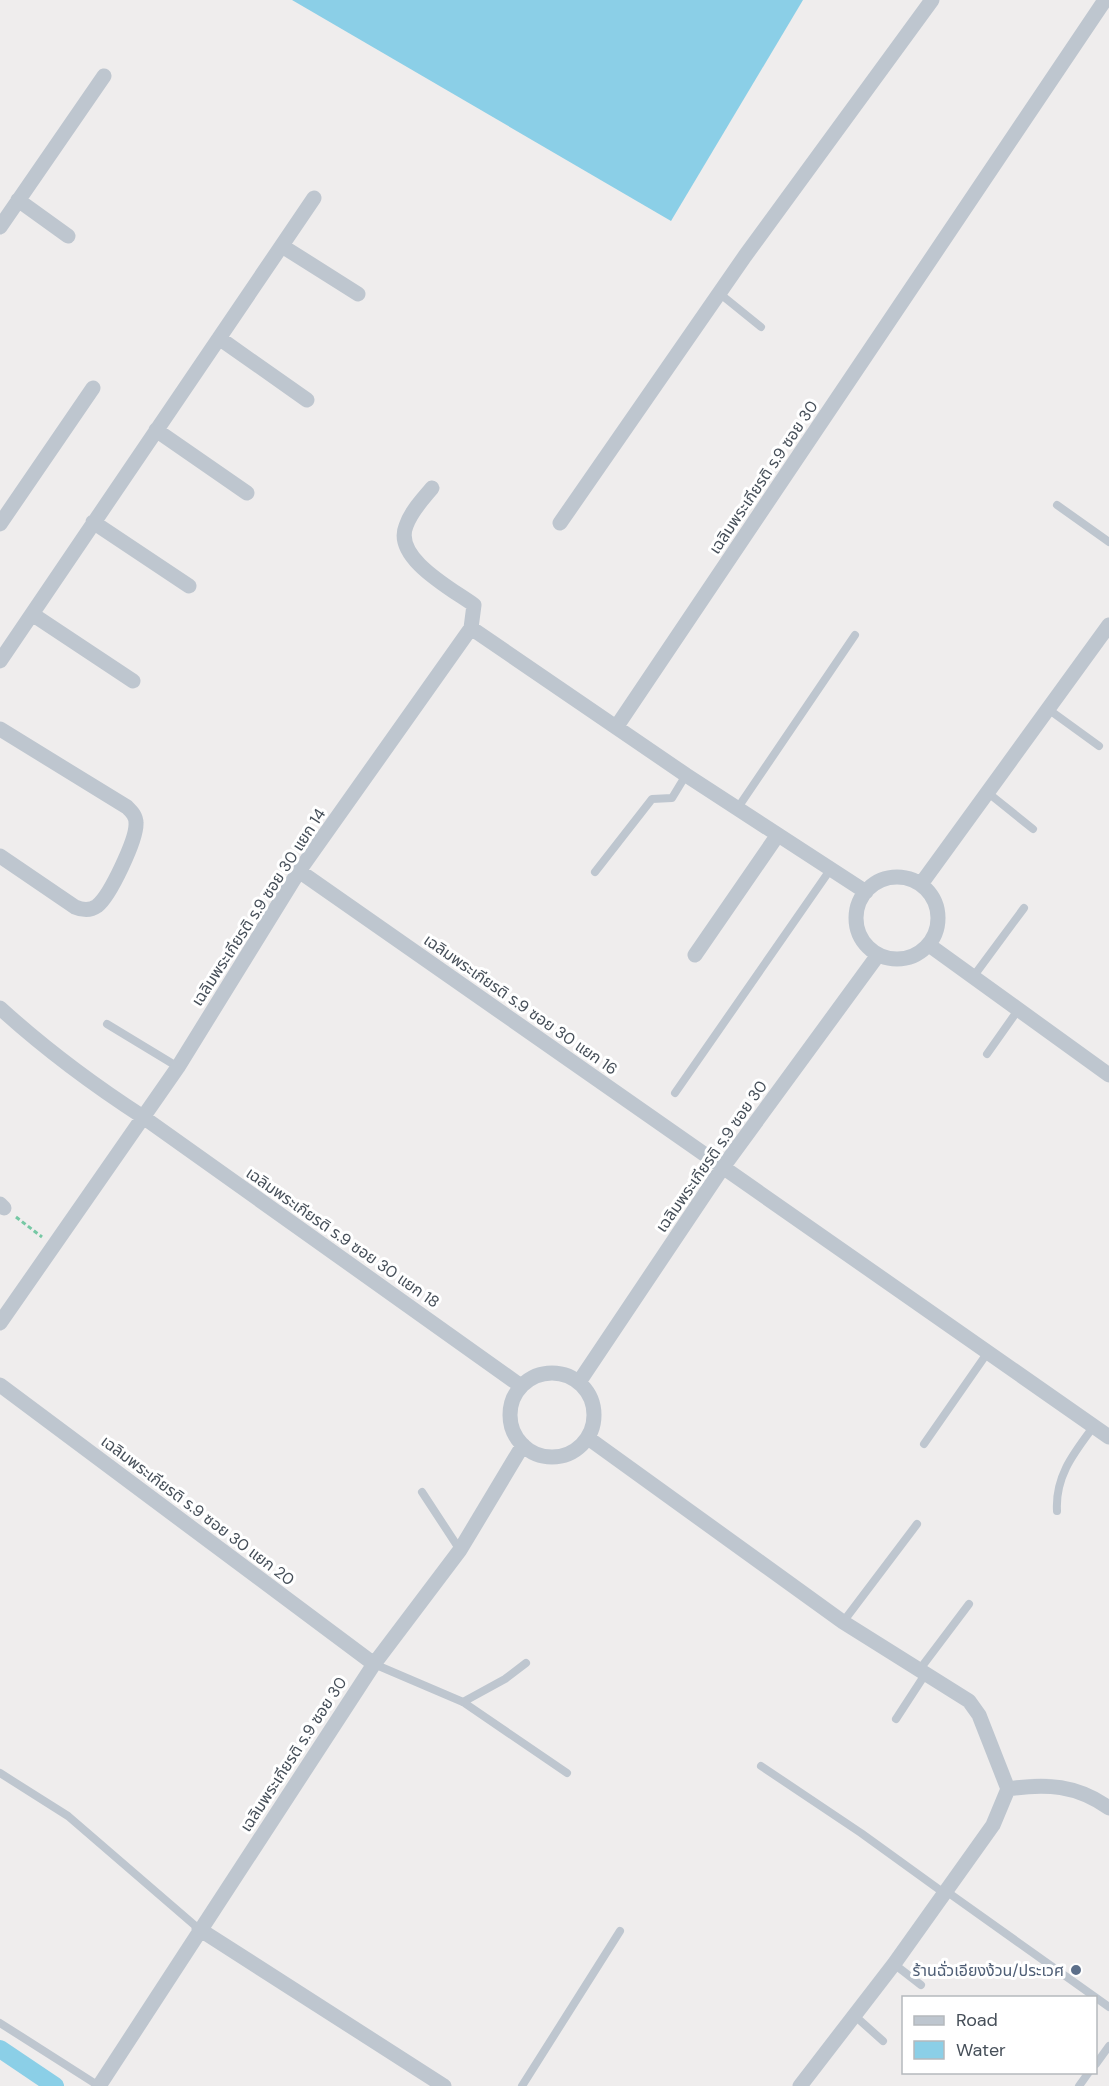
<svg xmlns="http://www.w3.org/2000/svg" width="1109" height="2086" viewBox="0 0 1109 2086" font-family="'DM Sans','Noto Sans Thai',sans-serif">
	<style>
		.water { fill: #8bcfe7 }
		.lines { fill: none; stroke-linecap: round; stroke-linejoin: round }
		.canal { stroke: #8bcfe7; stroke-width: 18 }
		.path { stroke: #76c8a4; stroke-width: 3; stroke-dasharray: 4.5 3; stroke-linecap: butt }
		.lane { stroke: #bec6cf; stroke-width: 8 }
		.street { stroke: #bec6cf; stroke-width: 15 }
		.service-dot { fill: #5c6f8a; stroke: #fff; stroke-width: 2 }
		.labels { text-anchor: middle; stroke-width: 6; stroke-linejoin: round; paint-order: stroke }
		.street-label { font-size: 16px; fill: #464f59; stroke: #fff }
		.service-label { font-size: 16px; fill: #4e5e75; stroke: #fff; text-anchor: end }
	</style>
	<rect width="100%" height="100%" fill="#efeded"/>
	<!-- water -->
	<path class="water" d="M292 0H803L671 221Z"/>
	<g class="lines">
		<!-- canal -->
		<path class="canal" d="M0 2049 55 2086"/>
		<!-- path -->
		<path class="path" d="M16 1217 42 1237"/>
		<!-- lane -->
		<path class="lane" d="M719 293 761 327
			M1057 505 1109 542
			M1048 709 1099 746
			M987 792 1033 829
			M737 809 855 635
			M595 872 652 799 672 798 686 775
			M973 977 1024 908
			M107 1024 178 1067
			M987 1054 1018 1010
			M675 1093 830 870
			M924 1444 988 1352
			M422 1492 460 1550
			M1057 1511C1055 1476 1074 1453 1094 1426
			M843 1622 917 1524
			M374 1664 463 1702 567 1773
			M920 1669 969 1604
			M463 1702 505 1679 526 1663
			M896 1719 926 1673
			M761 1766 861 1833 944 1893
			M0 1773 68 1816 199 1929
			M946 1891 1109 2007
			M894 1964 921 1985
			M855 2016 883 2041
			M0 2023 99 2086
			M1096 2064 1109 2046
			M522 2086 620 1931
			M1079 2086 1089 2072"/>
		<!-- street -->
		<path class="street" d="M18 200 68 236
			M0 227 104 76
			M282 246 358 294
			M219 338 307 400
			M156 430 247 493
			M432 488C423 499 411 511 406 526 393 558 452 589 474 605L471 628
			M93 522 189 586
			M560 523 745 256 932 0
			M0 524 93 388
			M32 614 133 681
			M0 661 314 198
			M617 726 1105 0
			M0 729 127 807C132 812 136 816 136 823 137 839 110 896 97 906 90 911 82 910 75 907L0 856
			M299 871 1109 1437
			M856 918a41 41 0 1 1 82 0a41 41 0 1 1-82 0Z
			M921 884 1109 625
			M929 945 1109 1075
			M695 955 777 836
			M0 1008C45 1049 92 1084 143 1117L521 1386
			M0 1204 4 1208
			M0 1323 178 1067 299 871 471 628 686 775 866 892
			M510 1415a42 42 0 1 1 84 0a42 42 0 1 1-84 0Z
			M579 1382 723 1167 878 955
			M0 1385 374 1664
			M588 1438 843 1622 969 1701 979 1715 1008 1789
			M1008 1789C1046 1783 1077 1785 1109 1808
			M199 1929 444 2086
			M99 2086 374 1664 460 1550 523 1445
			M800 2086 894 1964 993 1825 1008 1789"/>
	</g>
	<!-- markers -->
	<circle class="service-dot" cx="1076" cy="1970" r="6"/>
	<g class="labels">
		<!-- street labels -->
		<g class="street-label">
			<text transform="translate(763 477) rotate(-56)" y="6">เฉลิมพระเกียรติ ร.9 ซอย 30</text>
			<text transform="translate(258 907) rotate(-57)" y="6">เฉลิมพระเกียรติ ร.9 ซอย 30 แยก 14</text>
			<text transform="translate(521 1004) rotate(35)" y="6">เฉลิมพระเกียรติ ร.9 ซอย 30 แยก 16</text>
			<text transform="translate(711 1156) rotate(-55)" y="6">เฉลิมพระเกียรติ ร.9 ซอย 30</text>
			<text transform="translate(343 1237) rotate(35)" y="6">เฉลิมพระเกียรติ ร.9 ซอย 30 แยก 18</text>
			<text transform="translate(198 1510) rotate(37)" y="6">เฉลิมพระเกียรติ ร.9 ซอย 30 แยก 20</text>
			<text transform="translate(293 1754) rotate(-57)" y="6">เฉลิมพระเกียรติ ร.9 ซอย 30</text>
		</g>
		<!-- service labels -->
		<g class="service-label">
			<text x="1064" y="1976">ร้านฉั่วเอียงง้วน/ประเวศ</text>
		</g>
	</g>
	<!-- legend -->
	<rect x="902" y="1996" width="195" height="78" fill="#ffffff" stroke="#b5b9bd" stroke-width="1.5"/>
	<rect x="914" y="2016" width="30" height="9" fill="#bec6cf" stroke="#b5b9bd" stroke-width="1.5"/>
	<text x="956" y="2026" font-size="18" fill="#464f59">Road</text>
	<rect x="914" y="2041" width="30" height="18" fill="#8bcfe7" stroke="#b5b9bd" stroke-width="1.5"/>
	<text x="956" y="2056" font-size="18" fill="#464f59">Water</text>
</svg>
